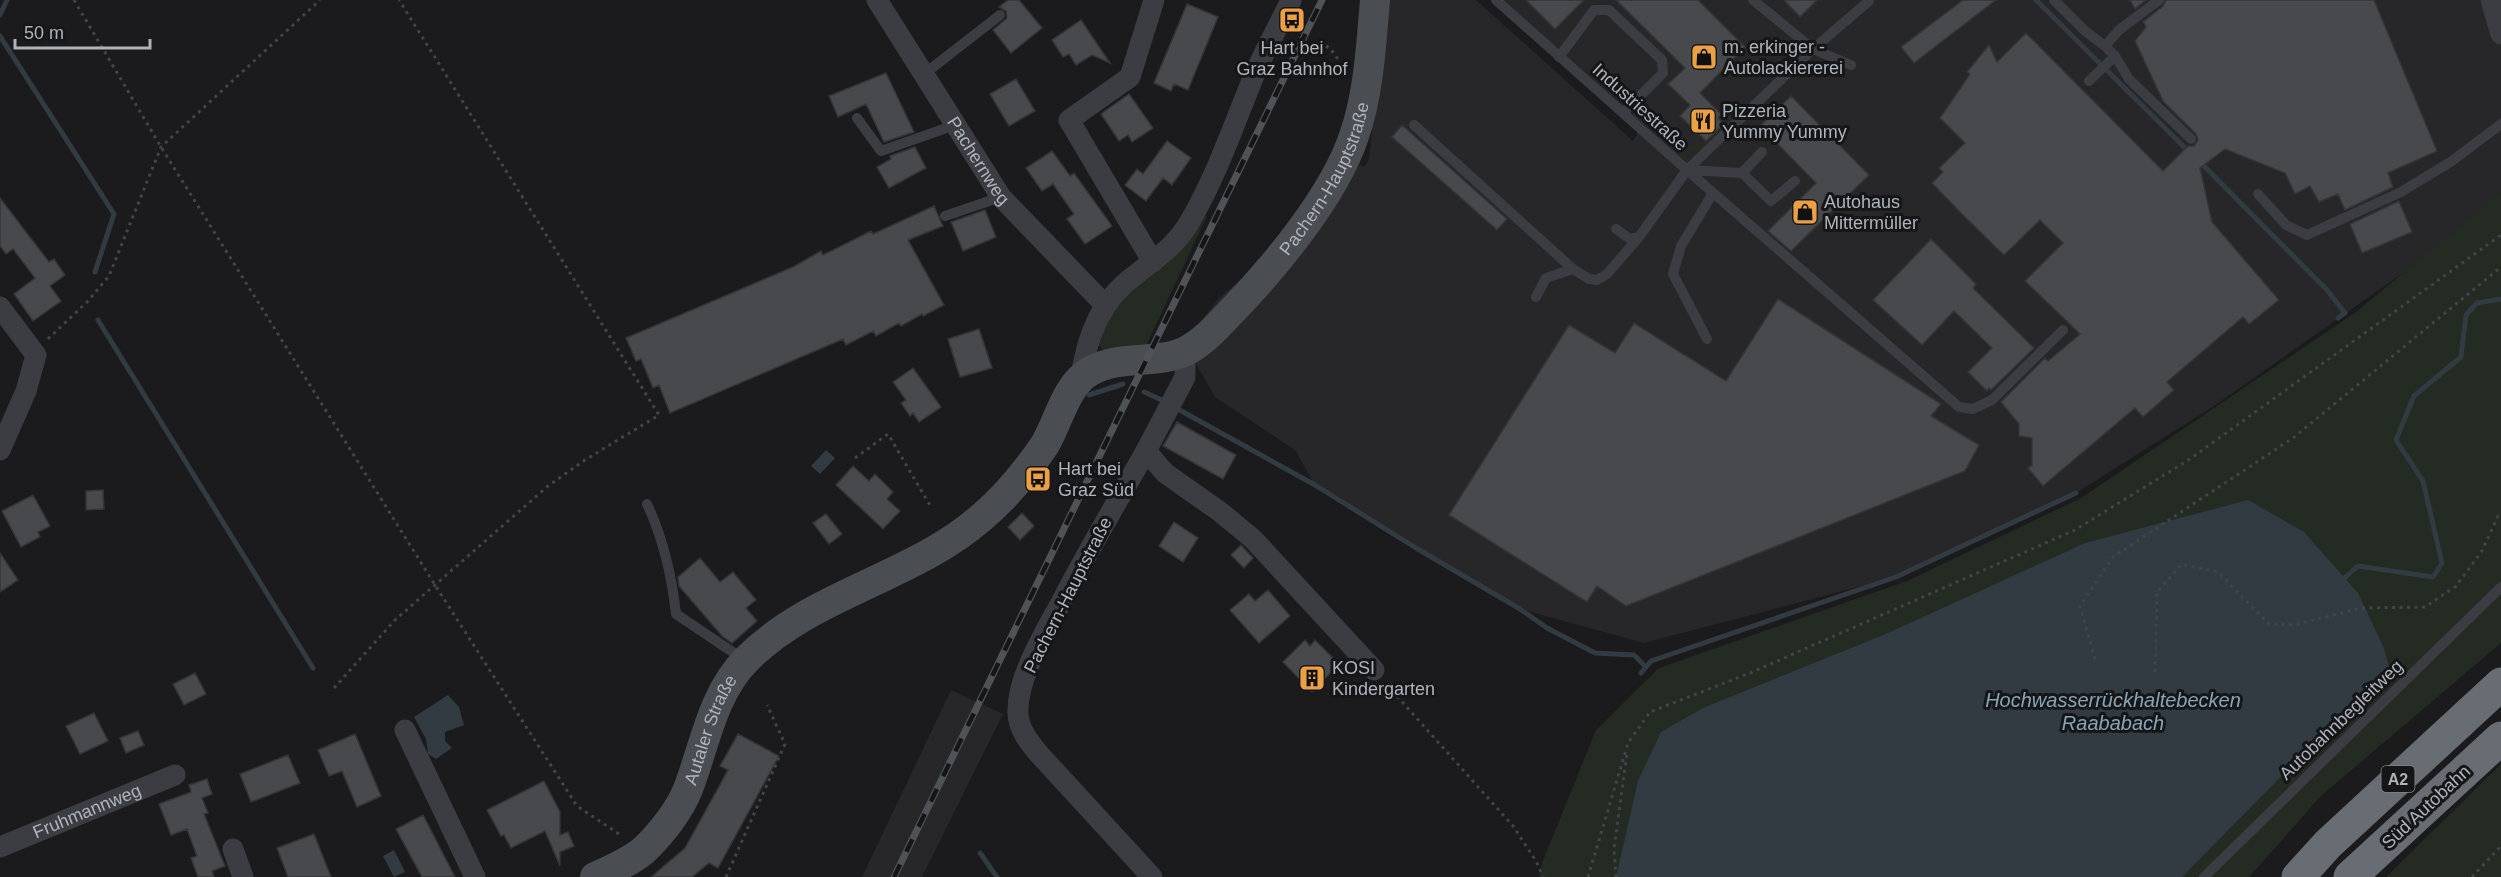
<svg xmlns="http://www.w3.org/2000/svg" width="2501" height="877" viewBox="0 0 2501 877" font-family="Arial,sans-serif">
	<style>
		.built { fill: #27272a }
		.green { fill: #232b23 }
		.water { fill: #313b41 }
		.lines { fill: none; stroke-linecap: round; stroke-linejoin: round }
		.stream { stroke: #313b41; stroke-width: 5 }
		.building { fill: #48494d; stroke: #353539; stroke-width: 1.5 }
		.path { stroke: #424449; stroke-width: 3; stroke-dasharray: 3 4.5; stroke-linecap: butt }
		.lane { stroke: #3c3d42; stroke-width: 10 }
		.street { stroke: #3c3d42; stroke-width: 21 }
		.secondary { stroke: #4a4d52; stroke-width: 30 }
		.highway { stroke: #686c73; stroke-width: 33 }
		.rail-casing { stroke: #4f5257; stroke-width: 7 }
		.rail { stroke: #161618; stroke-width: 4.5; stroke-dasharray: 14; stroke-linecap: butt }
		.labels { text-anchor: middle; stroke-width: 6; stroke-linejoin: round; paint-order: stroke }
		.shield { fill: #161618; stroke: #80858b; stroke-width: 1.5 }
		.shield-label { font-size: 16px; font-weight: bold; fill: #aeb4bc }
		.poi-label { font-size: 18px; fill: #aeb4bc; stroke: #161618; text-anchor: start }
		.street-label { font-size: 18px; fill: #aeb4bc; stroke: #161618 }
		.water-label { font-size: 20px; font-style: italic; fill: #87a4b5; stroke: #161618 }
	</style>
	<rect width="100%" height="100%" fill="#1b1b1d"/>
	<!-- built -->
	<path class="built" d="M1385 0H1476L1633 141 1640 129 1490 0H2501V204L2214 406 2076 493 1896 577 1644 643 1520 609 1416 548 1315 485 1295 450 1215 397 1184 343 1219 298 1256 266 1360 165 1364 167 1369 159Z
		M951 690 1003 714 922 877H862Z"/>
	<!-- green -->
	<path class="green" d="M1660 124 1686 149 1705 140 1710 144 1701 151 1677 152 1654 130Z
		M2501 192V643L2321 796 2249 877H1539L1542 863 1596 730 1659 668 1907 581 2081 498 2356 312Z
		M1203 214 1207 216 1146 346 1104 351 1099 345 1112 309Z
		M2501 764V877H2386Z"/>
	<!-- water -->
	<path class="water" d="M826 450 835 458 820 474 811 466Z
		M2248 500 2304 532 2358 593 2384 648 2389 667 2182 877H1616L1638 781 1661 732 1703 708 1888 633 2085 543Z
		M448 695 459 707 464 725 445 732V741L452 748 436 759 428 754 426 739 414 717Z
		M394 850 405 872 394 877 383 856Z"/>
	<g class="lines">
		<!-- stream -->
		<path class="stream" d="M2036 0 2185 148
			M0 15 7 0
			M0 36 114 214 95 272
			M2203 165 2327 290 2345 313 2338 318
			M98 320 313 668
			M1144 392 1164 401
			M1089 395 1123 384
			M1176 408 1315 485 1416 548 1520 609 1547 628 1595 653 1634 655 1646 667
			M2341 581 2358 566 2433 577 2442 563 2423 481 2396 440 2414 396 2461 357 2466 315 2477 303 2501 299
			M1641 673 1651 661 1896 577 2076 493
			M980 853 997 877"/>
	</g>
	<!-- building -->
	<path class="building" d="M1008 0H1019L1042 28 1011 53 993 30 1007 18 1006 11 999 7Z
		M1526 0H1584L1555 29Z
		M1616 0H1698L1745 47 1700 93 1721 114 1718 118 1724 124 1706 141 1680 116 1690 105 1668 84 1685 68Z
		M1784 0H1817L1800 17Z
		M1963 0H1996L1914 63 1901 47Z
		M2130 0H2146L2135 9Z
		M2166 0H2374L2437 151 2388 173 2393 187 2345 210 2338 194 2319 202 2310 186 2295 194 2285 173 2225 149 2200 168 2212 222 2279 300 2249 324 2243 317 2167 382 2174 390 2143 417 2135 408 2043 486 2028 468 2032 465V438L2019 436V424L2001 402 2045 358 2048 361 2080 334 2025 281 2063 243 2040 220 2004 255 1962 214 1932 183 1943 172 1939 168 1965 143 1940 118 1970 74 1967 72 1989 45 1997 62 2026 33 2163 171 2188 146H2194L2198 140 2196 134 2163 101 2135 41 2146 27 2143 22 2163 6Z
		M1187 4 1218 17 1188 90 1174 84 1171 91 1154 83Z
		M1081 20 1110 63 1092 55 1076 65 1069 54 1063 57 1052 40Z
		M886 73 914 132 884 142 866 104 838 117 829 96Z
		M1016 79 1035 111 1009 126 990 94Z
		M1129 94 1153 128 1132 142 1128 135 1119 141 1101 114Z
		M1791 96 1869 175 1791 251 1768 231 1816 183 1760 126Z
		M1402 125 1507 219 1497 230 1392 137Z
		M1167 141 1191 158 1172 185 1163 178 1146 201 1125 185 1137 169 1143 174Z
		M915 147 926 168 889 188 877 167 891 159 890 156Z
		M1052 151 1070 176 1074 173 1112 226 1085 244 1067 219 1074 214 1053 184 1042 191 1026 168Z
		M0 198 49 262 54 259 65 275 50 286 61 301 33 321 14 294 35 278 13 249 6 254 0 246Z
		M2399 201 2412 232 2362 253 2350 224Z
		M934 206 943 226 908 240 944 305 923 316 922 314 901 326 899 323 876 336 873 331 846 345 843 339 670 413 659 385 653 388 641 359 636 361 626 338 793 267 821 251 823 255 871 231 873 234Z
		M985 210 996 237 963 251 951 222Z
		M1931 239 1976 284 1973 288 2034 348 1991 390 1989 388 1987 391 1968 372 1992 348 1954 311 1922 345 1873 300Z
		M1778 299 1941 404 1931 416 1979 445 1965 471 1626 606 1597 586 1587 602 1449 515 1569 325 1615 353 1634 323 1726 381Z
		M979 329 992 368 960 377 948 339Z
		M913 368 941 407 919 422 913 413 910 416 901 403 906 400 893 382Z
		M1177 422 1236 455 1223 479 1163 446Z
		M853 466 869 481 875 474 893 492 887 499 900 511 883 529 836 485Z
		M103 490 104 509 86 510V491Z
		M33 495 50 526 38 532 40 537 21 547 2 511Z
		M1022 513 1034 526 1020 540 1008 527Z
		M826 514 842 534 829 544 813 523Z
		M1174 522 1198 538 1183 562 1159 546Z
		M1241 545 1253 558 1244 568 1231 555Z
		M0 553 18 580 0 592Z
		M700 558 720 582 733 572 756 600 746 608 757 621 732 643 722 636 679 586 678 577Z
		M1268 590 1290 616 1259 643 1230 610 1249 594 1255 601Z
		M1305 640 1310 646 1315 640 1339 664 1312 692 1283 662Z
		M195 673 206 694 184 705 173 684Z
		M94 713 108 741 80 754 66 726Z
		M138 731 144 745 126 753 120 738Z
		M355 734 381 796 357 807 342 771 329 776 318 750Z
		M738 734 779 756 718 868 709 863 692 877H651L685 848 728 770 720 766Z
		M288 755 300 783 251 802 240 774Z
		M207 779 212 794 202 798 208 813 204 814 225 866 212 871 214 877H198L191 858 197 856 187 829 171 835 159 804 191 792 189 785Z
		M544 781 560 812V835L568 832 574 846 560 852V866L545 831 511 848 504 835 501 836 487 810Z
		M423 815 437 842 455 877H422L396 829Z
		M314 834 331 877H288L277 848Z"/>
	<g class="lines">
		<!-- path -->
		<path class="path" d="M74 0 161 147 435 585 577 806 622 836
			M1319 43 1330 48 1340 62
			M48 339 88 301 109 276 161 147 320 0
			M855 458 888 434 931 507
			M2095 659 2080 606 2113 557 2293 438 2501 267
			M2155 672 2157 592 2182 564 2218 572 2269 624 2295 625 2360 608 2425 607 2456 586 2482 551 2498 516H2501
			M1387 685 1513 826 1536 861 1543 877
			M334 688 395 620 548 486 585 460 659 415 399 0
			M726 877 785 744 767 705
			M1588 877 1628 743 1650 712 1750 673 2075 530 2190 459 2501 235
			M1616 877 1614 849 1627 753
			M2472 877 2501 846"/>
		<!-- lane -->
		<path class="lane" d="M1496 0 1687 170 1959 407 1973 409 1992 400 2063 330
			M1753 0 1813 49 1851 65
			M2054 0 2085 31 2105 46
			M2159 0 2119 30 2105 46 2115 56 2129 79 2191 139
			M1559 57 1594 10H1609L1662 60 1663 73 1623 113
			M923 75 1000 15
			M2089 81 2115 56
			M857 118 881 151 955 125
			M1414 125 1573 269
			M1687 170 1742 173 1771 201 1795 181
			M1742 173 1762 152
			M2258 194 2286 225 2307 235 2401 192 2452 161 2501 124
			M945 216 1001 197
			M1616 229 1630 239 1639 237
			M1536 297 1546 278 1573 269 1589 279 1597 280 1607 274 1639 237 1687 170 1813 49 1869 1
			M1707 339 1673 274 1681 246 1713 193
			M647 504C663 538 672 578 676 614L743 659
			M2204 877 2501 587"/>
		<!-- street -->
		<g class="street">
			<path id="s1" d="M877 0 1001 197 1105 305"/>
			<path d="M2491 0 2501 34"/>
			<path d="M1153 262 1069 120 1130 77 1154 0"/>
			<path d="M0 307 36 355 26 391 0 450"/>
			<path d="M1185 352V377L1146 451 1165 473 1219 511 1253 539 1374 670"/>
			<path d="M1081 377C1087 337 1100 301 1134 276 1156 258 1174 248 1189 223 1216 177 1233 127 1253 78 1264 51 1279 26 1291 0"/>
			<path d="M1146 451C1118 500 1089 549 1063 599 1046 631 1016 678 1018 714 1019 730 1029 742 1039 754L1152 877"/>
			<path d="M405 730 475 877"/>
			<path id="s2" d="M0 847 175 775"/>
			<path d="M233 849 243 877"/>
		</g>
		<!-- secondary -->
		<path class="secondary" id="s3" d="M595 877C611 870 630 862 644 850 660 835 680 810 688 789 705 745 712 694 747 659 813 593 913 578 982 517 1006 497 1026 472 1044 446 1058 424 1065 386 1089 372 1118 354 1156 365 1186 351 1203 342 1216 328 1229 314 1273 269 1334 196 1354 136 1369 93 1371 45 1375 0"/>
		<!-- highway -->
		<path class="highway" d="M2298 877 2328 844 2501 684
			M2350 877 2501 738"/>
		<defs>
			<path id="rail" d="M894 877 1322 0"/>
		</defs>
		<!-- rail casing -->
		<use href="#rail" class="rail-casing"/>
		<!-- rail -->
		<use href="#rail" class="rail"/>
	</g>
	<!-- icons -->
	<defs>
		<symbol id="bus-square" viewBox="-11 -11 22 22"><rect x="-9" y="-9" width="18" height="18" rx="4" fill="#eba044" stroke="#161618"/><path d="M-5-6H5V4H4V6H2V4H-2V6H-4V4H-5ZM-3.5-4V0h7V-4ZM-3.5 1.2v1.5H-2V1.2ZM2 1.2v1.5H3.5V1.2Z" fill="#111"/></symbol>
		<symbol id="shop-square" viewBox="-11 -11 22 22"><rect x="-9" y="-9" width="18" height="18" rx="4" fill="#eba044" stroke="#161618"/><path d="M-5-2.5h2.3a2.7 3.5 0 0 1 5.4 0H5L5.5 6h-11ZM-1.5-2.5h3a1.5 2.3 0 0 0-3 0Z" fill="#111"/></symbol>
		<symbol id="restaurant-square" viewBox="-11 -11 22 22"><rect x="-9" y="-9" width="18" height="18" rx="4" fill="#eba044" stroke="#161618"/><path d="M-5-6h1v4h1v-4h1v4h1v-4h1v5L-1.5 .5V6h-2V.5L-5-1ZM5-6V6H3V1.5H1.5Q1.5-4 5-6Z" fill="#111"/></symbol>
		<symbol id="building-square" viewBox="-11 -11 22 22"><rect x="-9" y="-9" width="18" height="18" rx="4" fill="#eba044" stroke="#161618"/><path d="M-4-6H4V6H1V3H-1V6H-4ZM-2.5-4.3h1.7v1.8h-1.7ZM.8-4.3h1.7v1.8H.8ZM-2.5-1h1.7V.8h-1.7ZM.8-1h1.7V.8H.8Z" fill="#111"/></symbol>
	</defs>
	<g fill-rule="evenodd">
		<use href="#bus-square" x="1277" y="5" width="30" height="30"/>
		<use href="#shop-square" x="1689" y="42" width="30" height="30"/>
		<use href="#restaurant-square" x="1688" y="106" width="30" height="30"/>
		<use href="#shop-square" x="1790" y="197" width="30" height="30"/>
		<use href="#bus-square" x="1023" y="464" width="30" height="30"/>
		<use href="#building-square" x="1297" y="663" width="30" height="30"/>
	</g>
	<g class="labels">
		<!-- shield labels -->
		<rect class="shield" x="2381.5" y="766" width="33" height="26" rx="4.5"/>
		<g class="shield-label">
			<text x="2398" y="785">A2</text>
		</g>
		<!-- poi labels -->
		<g class="poi-label">
			<text x="1724" y="53">m. erkinger -<tspan x="1724" dy="21">Autolackiererei</tspan></text>
			<text x="1292" y="54" text-anchor="middle">Hart bei<tspan x="1292" dy="21">Graz Bahnhof</tspan></text>
			<text x="1722" y="117">Pizzeria<tspan x="1722" dy="21">Yummy Yummy</tspan></text>
			<text x="1824" y="208">Autohaus<tspan x="1824" dy="21">Mittermüller</tspan></text>
			<text x="1058" y="475">Hart bei<tspan x="1058" dy="21">Graz Süd</tspan></text>
			<text x="1332" y="674">KOSI<tspan x="1332" dy="21">Kindergarten</tspan></text>
		</g>
		<!-- street labels -->
		<g class="street-label">
			<text transform="translate(1640 107) rotate(42)" y="6">Industriestraße</text>
			<text dy="6" stroke="none"><textPath href="#s1" startOffset="190">Pachernweg</textPath></text>
			<text dy="6" stroke="none"><textPath href="#s3" startOffset="1059">Pachern-Hauptstraße</textPath></text>
			<text transform="translate(1068 595) rotate(-63)" y="6">Pachern-Hauptstraße</text>
			<text transform="translate(2341 720) rotate(-44)" y="6">Autobahnbegleitweg</text>
			<text dy="6" stroke="none"><textPath href="#s3" startOffset="195">Autaler Straße</textPath></text>
			<text transform="translate(2426 807) rotate(-43)" y="6">Süd Autobahn</text>
			<text dy="6" stroke="none"><textPath href="#s2" startOffset="94">Fruhmannweg</textPath></text>
		</g>
		<!-- water labels -->
		<g class="water-label">
			<text x="2113" y="707">Hochwasserrückhaltebecken<tspan x="2113" dy="23">Raababach</tspan></text>
		</g>
	</g>
	<!-- scale -->
	<path d="M15 39v9h135v-9" fill="none" stroke="#aeb4bc" stroke-width="3"/>
	<text x="24" y="39" font-size="18" fill="#aeb4bc" stroke="#161618" stroke-width="4.5" paint-order="stroke">50 m</text>
</svg>
